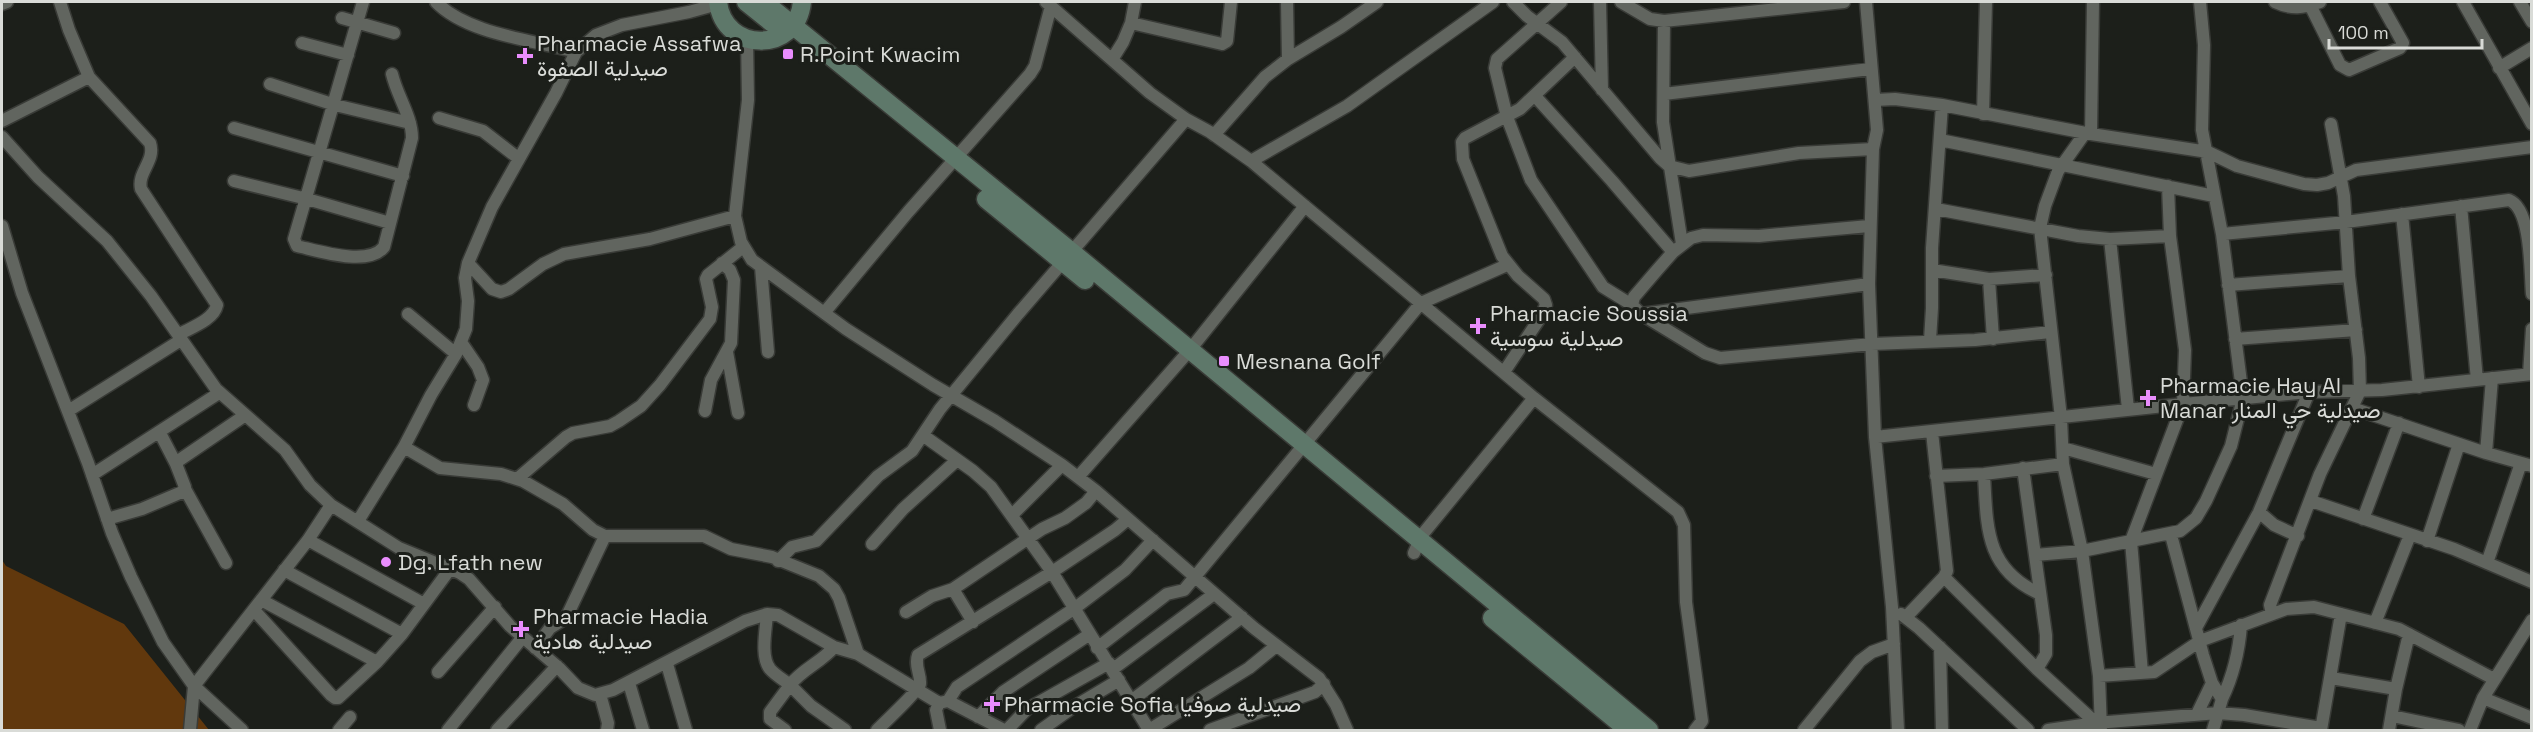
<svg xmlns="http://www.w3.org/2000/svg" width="2533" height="732" viewBox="0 0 2533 732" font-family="'Space Grotesk',Vazirmatn,sans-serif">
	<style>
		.green { fill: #61380d }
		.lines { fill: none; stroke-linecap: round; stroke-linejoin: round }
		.street-casing { stroke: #393b37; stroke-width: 15 }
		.secondary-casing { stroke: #393b37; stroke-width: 21 }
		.street { stroke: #61655f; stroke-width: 12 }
		.secondary { stroke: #5e786a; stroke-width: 18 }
		.poi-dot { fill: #e98dfd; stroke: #1c1f1a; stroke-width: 2 }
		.labels { text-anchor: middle; stroke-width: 6; stroke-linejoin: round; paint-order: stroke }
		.poi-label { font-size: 22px; fill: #d9dbd7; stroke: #1c1f1a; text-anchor: start }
	</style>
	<rect width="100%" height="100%" fill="#1c1f1a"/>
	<!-- green -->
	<path class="green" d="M2 560 6 566 124 624 209 730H2Z"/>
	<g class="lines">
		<defs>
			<path id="street" d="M60 2 69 30 89 77 150 143C156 161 137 172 141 189L217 305C214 320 190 328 178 335
				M363 2 294 239 297 246C319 251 368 267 384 247L412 138C412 116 397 96 392 74
				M436 2C467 34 533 40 576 52
				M1046 2 1150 93 1186 119 1210 132 1251 161 1534 398 1678 512 1684 525 1686 602 1702 721 1695 730
				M1287 2 1288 59
				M1513 2 1527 16 1562 42 1660 158 1669 166 1689 171 1799 153 1873 149
				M1561 2 1497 59 1495 68 1507 117 1531 180 1603 287 1632 305
				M1600 2 1602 90
				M1621 2 1650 19 1664 21 1844 2
				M1866 2 1877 130 1873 149 1869 284 1875 437 1892 607 1898 730
				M2275 2C2292 10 2303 8 2320 2
				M2463 2 2532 124
				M2520 2 2532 22
				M2 4 7 2
				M2310 5 2340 65 2349 70 2400 48 2403 43 2380 2
				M342 18 394 33
				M1664 21 1663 122 1682 244
				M1131 23 1135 2
				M747 39 748 100 735 216 741 242 752 260 846 329 933 385 995 421 1062 465 1096 491 1254 628 1319 678 1336 705 1347 730
				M302 43 348 55
				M1113 58 1123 42 1131 23 1222 44 1227 41 1231 2
				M2499 68 2532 48
				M270 84 335 105 410 123
				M1664 94 1870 69
				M1535 96 1612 181 1673 252
				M1875 100 1895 99 1942 105 2091 134 2208 152 2237 166 2304 184 2317 185 2328 183 2356 170 2532 147
				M1983 114 1986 2
				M439 118 483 131 518 158
				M2 121 89 77
				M234 128 403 176
				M2085 133 2058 171 2045 206 2040 228 2061 418 2063 464 2082 551 2099 676 2101 730
				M2091 134 2093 2
				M1214 135 1265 77 1288 59 1341 27 1377 2
				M2 137 38 177 107 241 151 296 216 389 285 450 310 485 331 505 399 548 460 573 469 579 510 626 559 668 578 688 595 695 613 690 745 621 767 614 778 615 834 647 858 654 939 703 948 701 1004 730
				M1940 140 2214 196
				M1251 161 1347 106 1493 2
				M234 181 307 199 390 223
				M2461 206 2477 380
				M1936 209 2078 236 2110 239 2170 236
				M2402 214 2419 387
				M2 226 22 293 88 463 112 533 131 577 163 642 194 686 190 730
				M1869 226 1759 236 1703 235 1691 238 1673 252 1658 269 1634 297 1632 305 1641 314 1705 353 1720 358 1872 344 1975 340 2050 332
				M2222 234 2346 222 2509 200C2532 209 2530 273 2532 294
				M2110 239 2128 409
				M468 263 492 289 501 292 509 289 543 264 564 254 650 239 735 216
				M761 267 768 352
				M1932 270 1989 279 2046 275
				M1989 279 1993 339
				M2228 285 2349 276
				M824 313 908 212 1030 74 1035 66 1051 6
				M408 314 456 354
				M1641 314 1869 284
				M2235 339 2356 330
				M1930 340 1932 308V248L1942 105
				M461 342 478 367 483 380 474 405
				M727 352 738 413
				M1504 372 1540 318 1546 305 1544 299 1518 276 1502 256 1463 159 1462 142 1465 138 1520 109 1575 57
				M2529 374 2532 329
				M2352 408 2486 453 2532 466
				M68 411 181 340
				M705 411 711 380 731 343 734 280 730 270 722 263
				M160 433 176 464
				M924 436 973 471 991 487 1052 572 1115 530 1128 519
				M1875 437 2183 404 2309 392 2382 390 2532 374
				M404 447 440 468 501 474 523 481 563 504 593 530 605 536H704L731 549 772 557 819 576 834 589 839 598 858 654
				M2063 448 2156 474
				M2486 453 2492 378
				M2023 468 2046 635V654L2037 669
				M1984 474C1987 528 1985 569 2040 594
				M92 475 219 393
				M1936 476 1984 474 2063 464
				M1078 477 1189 351 1305 206
				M517 479 566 437 573 433 610 426 619 421 641 406 660 385 710 319 712 307 706 279 708 275 743 247
				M185 489 226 563
				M2311 501 2454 549 2532 582
				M2259 512 2274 525 2298 536
				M1012 515 1062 465
				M107 519 142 509 182 492 185 487 176 464 178 461 244 416
				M2363 519 2399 423
				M358 521 404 447 431 395 456 354 466 329 468 301 465 278 468 263 492 207 556 93 576 52 596 35 622 25 689 12 718 4
				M2171 535 2203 655 2212 683 2222 699 2213 730
				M308 540 424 604
				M2427 541 2459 444
				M872 544 903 509 956 461
				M1414 553 1422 535 1534 398
				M2035 555 2082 551 2180 531 2196 518 2206 501 2231 446 2243 398 2222 234 2202 130 2204 45 2200 2
				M778 561 792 547 816 541 878 476 912 451 940 409 1018 314 1186 119
				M2487 563 2521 463
				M284 570 402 634
				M1944 577 2037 669 2096 723
				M953 589 973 622
				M261 600 377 662
				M254 610 331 695 335 698H338L377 662 402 634 450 569
				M906 612 932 596 953 589 1042 529 1065 518 1086 503 1096 491
				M767 614C766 630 760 656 770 669 775 675 784 680 790 685L770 712V719L785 730
				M1901 614 1919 628 2028 730
				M2272 614 2270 605 2320 474 2360 391 2359 358 2349 276 2344 196 2331 124
				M1906 617 1944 577 1947 571 1932 432
				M2375 623 2410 535
				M2196 628 2259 512 2309 392
				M834 647C822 662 802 669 790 685L811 706 845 730
				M1940 647 1942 730
				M535 648 550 628 566 618 605 536
				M1097 648 1167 594 1184 590 1421 303 1507 265
				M667 664 686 730
				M1113 669 1214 594
				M438 672 495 607
				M2142 673 2131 541 2183 404 2185 350 2170 236 2168 186
				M2099 676 2154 672 2200 641 2286 609 2314 607 2399 629 2494 679
				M2331 678 2396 689
				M629 683 643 730
				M600 694 608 723 607 730
				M2483 698 2532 718
				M2222 699C2234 674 2239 652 2241 625
				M948 701 957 687 1075 608 1125 570 1153 540
				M1131 701 1242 617
				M939 703 936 710 940 730
				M2197 714 2212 683
				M2392 716 2459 730
				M978 717 1003 692 1090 634
				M242 730 194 686 308 540 331 505
				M339 730 350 717
				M448 730 522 638
				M497 730 557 666
				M877 730C884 723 919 690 920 684 921 674 914 666 918 655L1052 572 1149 730
				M1007 730 1027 709 1109 663
				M1041 730 1072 708 1119 680
				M1149 730 1249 668 1276 646
				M1210 730 1315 692 1324 684
				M1804 730 1860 661 1872 652 1894 644
				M2048 730 2096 723 2218 713 2244 715 2321 728
				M2321 730 2341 614
				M2389 730 2396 689 2409 634
				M2470 730 2483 698 2532 620"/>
			<path id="secondary" d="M718 2C724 53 797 54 802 2
				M746 2 772 23
				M764 2 1073 253 1649 730
				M986 199 1085 280
				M1492 618 1628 730"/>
		</defs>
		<!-- street casing -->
		<use href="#street" class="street-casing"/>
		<!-- secondary casing -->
		<use href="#secondary" class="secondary-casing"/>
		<!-- street -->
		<use href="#street" class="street"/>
		<!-- secondary -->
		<use href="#secondary" class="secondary"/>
	</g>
	<!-- markers -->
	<g class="poi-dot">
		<rect x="782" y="48" width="12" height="12" rx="3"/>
		<path d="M522 47h6v6h6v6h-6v6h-6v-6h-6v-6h6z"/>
		<path d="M1475 317h6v6h6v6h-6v6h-6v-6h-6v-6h6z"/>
		<rect x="1218" y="355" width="12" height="12" rx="3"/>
		<path d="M2145 389h6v6h6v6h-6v6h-6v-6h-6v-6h6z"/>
		<circle cx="386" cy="562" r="6"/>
		<path d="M518 620h6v6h6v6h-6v6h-6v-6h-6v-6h6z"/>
		<path d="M989 695h6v6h6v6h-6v6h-6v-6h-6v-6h6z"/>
	</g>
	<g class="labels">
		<!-- poi labels -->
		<g class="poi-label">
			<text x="537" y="51">Pharmacie Assafwa<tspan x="537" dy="25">صيدلية الصفوة</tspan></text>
			<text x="800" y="62">R.Point Kwacim</text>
			<text x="1490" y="321">Pharmacie Soussia<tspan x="1490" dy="25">صيدلية سوسية</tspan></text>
			<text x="1236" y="369">Mesnana Golf</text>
			<text x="2160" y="393">Pharmacie Hay Al<tspan x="2160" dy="25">Manar صيدلية حي المنار</tspan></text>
			<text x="398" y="570">Dg. Lfath new</text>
			<text x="533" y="624">Pharmacie Hadia<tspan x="533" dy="25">صيدلية هادية</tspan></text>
			<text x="1004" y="712">Pharmacie Sofia صيدلية صوفيا</text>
		</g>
	</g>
	<!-- border -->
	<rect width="2533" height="732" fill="none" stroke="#d9dbd7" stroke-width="6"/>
	<!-- scale -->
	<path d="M2329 39v9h153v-9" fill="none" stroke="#d9dbd7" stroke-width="3"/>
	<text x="2338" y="39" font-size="18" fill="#d9dbd7" stroke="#1c1f1a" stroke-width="4.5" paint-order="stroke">100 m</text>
</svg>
